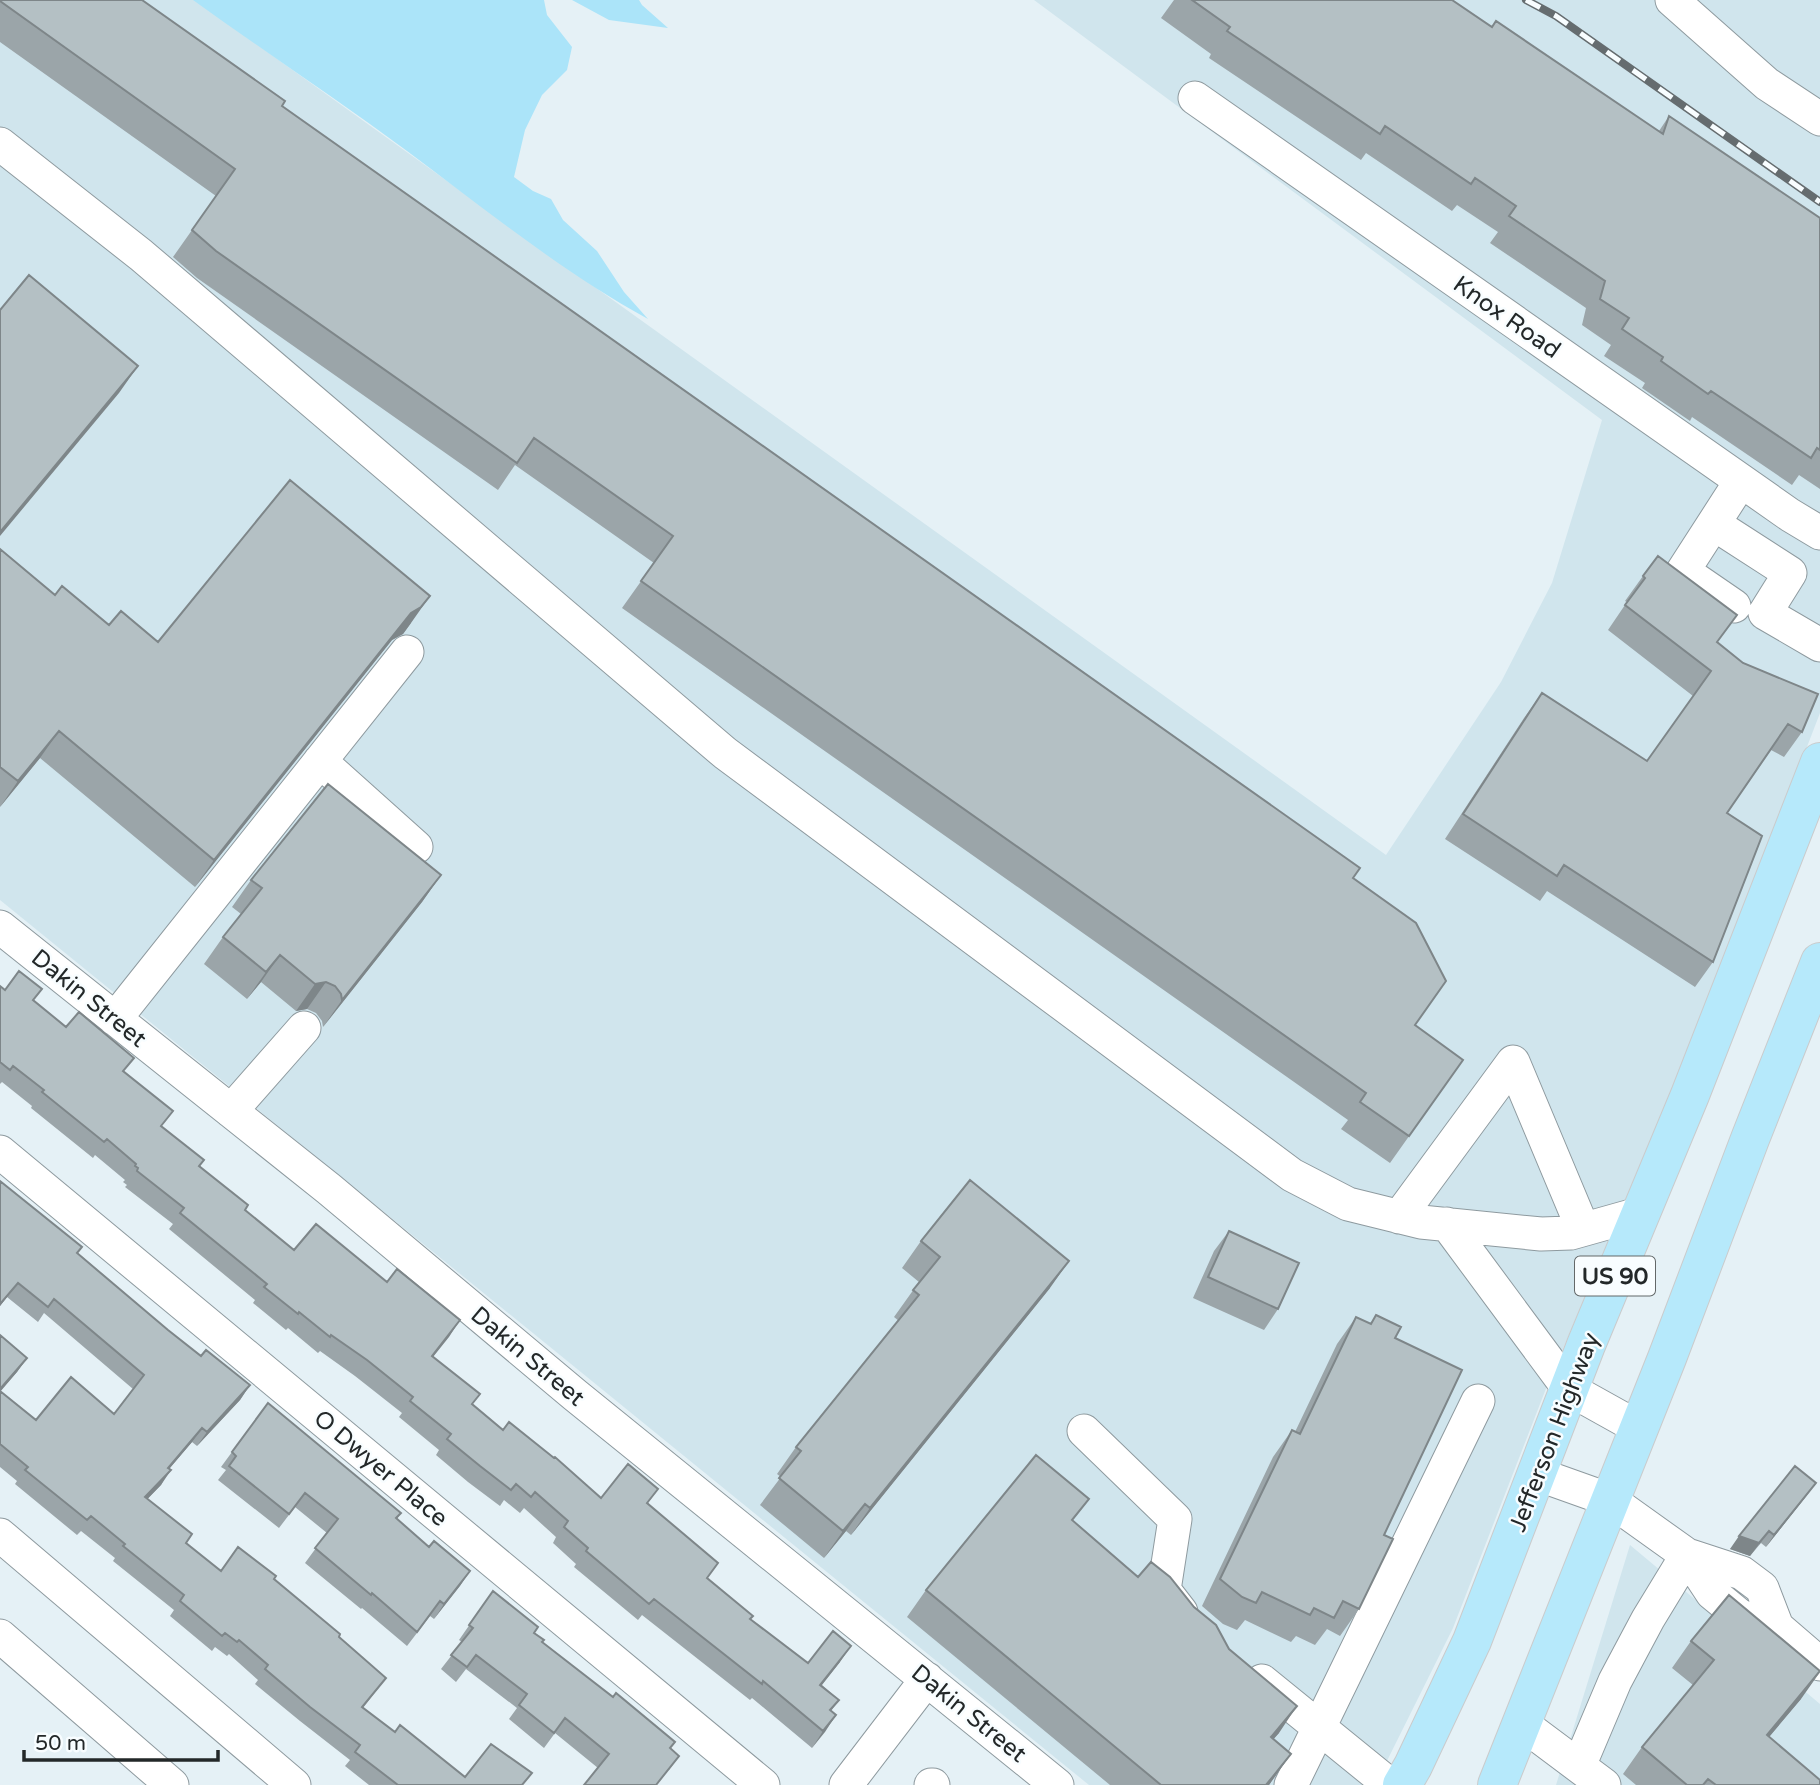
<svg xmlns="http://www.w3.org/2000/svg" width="1820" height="1785" viewBox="0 0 1820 1785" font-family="'Varela Round',sans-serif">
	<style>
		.built { fill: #d0e5ed }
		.green { fill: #abe4f9 }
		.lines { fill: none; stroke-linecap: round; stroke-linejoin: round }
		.minor-casing { stroke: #8e9a9f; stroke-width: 35 }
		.major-casing { stroke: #cacbcc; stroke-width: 40 }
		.minor { stroke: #fff; stroke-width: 33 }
		.major { stroke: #b6e9fb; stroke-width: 38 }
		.rail-casing { stroke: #656c6f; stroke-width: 8 }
		.rail { stroke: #f8fdff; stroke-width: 5; stroke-dasharray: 16; stroke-linecap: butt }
		.wall { fill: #9ba5a9 }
		.shaded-wall { fill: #7e8689 }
		.building { fill: #b4c0c4; stroke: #7e8689; stroke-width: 2 }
		.labels { text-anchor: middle; stroke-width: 5; stroke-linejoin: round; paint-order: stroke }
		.shield { fill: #f8fdff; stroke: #636869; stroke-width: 2 }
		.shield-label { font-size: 23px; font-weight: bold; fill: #232829 }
		.street-label { font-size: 24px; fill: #232829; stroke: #f8fdff }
	</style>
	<rect width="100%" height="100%" fill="#e5f1f6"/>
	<!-- built -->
	<path class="built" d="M0 0H195L1386 855 1501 682 1552 583 1602 420 1034 0H1820V713L1686 1061 1547 1386 1453 1628 1375 1785H1089L0 900Z
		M1630 1545 1820 1704V1785H1556Z"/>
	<!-- green -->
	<path class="green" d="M193 0H544L547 15 572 47 567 70 542 95 525 130 514 177 533 191 551 199 563 220 597 251 624 292 648 319C562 272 485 209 407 151 336 99 264 51 193 0Z
		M572 0H639L642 5 668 28 609 20Z"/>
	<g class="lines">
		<defs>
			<path id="minor" d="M1672 0 1767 84 1820 119
				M1195 98 1790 515 1820 533
				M0 144 141 255 725 753 1292 1175 1348 1204 1421 1222 1541 1234 1571 1233 1642 1213
				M1714 524 1790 573 1765 613 1820 645
				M1734 606 1683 571 1741 481
				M320 761 416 847
				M0 927 329 1189 575 1395 1057 1785
				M115 1019 407 652
				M231 1111 304 1028
				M0 1152 763 1785
				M1399 1217 1513 1062 1583 1229
				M1447 1224 1569 1389 1639 1428
				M1084 1431 1175 1519 1164 1590 1181 1612
				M1537 1474 1610 1500 1687 1555 1742 1573 1762 1588 1777 1627
				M0 1535 294 1785
				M1687 1555 1712 1593 1740 1616 1777 1627 1820 1664
				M0 1636 172 1785
				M1262 1681 1390 1785
				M1521 1723 1604 1785
				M1579 1766 1615 1681 1648 1619 1687 1555
				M846 1785 927 1679
				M931 1785H933
				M1291 1785 1478 1401"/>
			<path id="major" d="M1402 1785 1413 1766 1472 1641 1586 1345 1690 1095 1820 762
				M1497 1785 1667 1358 1750 1139 1820 962"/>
		</defs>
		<!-- minor casing -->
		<use href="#minor" class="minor-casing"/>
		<!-- major casing -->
		<use href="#major" class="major-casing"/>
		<!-- minor -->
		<use href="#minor" class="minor"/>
		<!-- major -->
		<use href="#major" class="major"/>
		<defs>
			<path id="rail" d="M1526 0 1556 16 1820 202"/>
		</defs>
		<!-- rail casing -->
		<use href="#rail" class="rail-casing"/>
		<!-- rail -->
		<use href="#rail" class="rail"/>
	</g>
	<!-- wall -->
	<path class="wall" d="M0 0 282 106 1353 878 1415 1026 1463 1060 1390 1163 1341 1129 1348 1120 622 608 654 563 515 465 498 490 197 278 173 257 216 196 0 42Z
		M1174 0H1452L1492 27 1659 131 1669 116 1820 218V489L1799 475 1792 485 1692 417 1690 421 1642 388 1645 383 1604 356 1611 345 1582 325 1586 308 1490 243 1498 232 1457 205 1452 211 1366 153 1361 160 1209 58 1211 54 1161 18Z
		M0 549 55 595 109 625 158 642 411 623 403 634 392 640 195 887 40 758 0 807Z
		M1643 576 1718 642 1802 732 1784 757 1771 750 1727 813 1713 962 1695 987 1547 891 1540 901 1445 839 1524 718 1542 693 1647 761 1693 696 1608 630 1627 602 1625 601Z
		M441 875 422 902 323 1027 322 1021 316 1013 307 1009 296 1011 261 982 247 999 204 964 223 937 241 914 232 907 251 880Z
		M0 986 5 990 34 1001 124 1072 162 1127 204 1160 200 1166 245 1210 294 1250 387 1282 460 1320 433 1356 472 1404 503 1430 601 1498 658 1489 648 1503 708 1579 750 1619 808 1663 840 1662 822 1685 839 1700 831 1711 836 1715 812 1748 752 1698 750 1700 642 1615 638 1620 574 1567 576 1564 553 1543 556 1537 524 1508 520 1513 504 1500 500 1506 468 1482 436 1455 439 1450 399 1417 402 1413 355 1376 320 1351 318 1353 288 1328 286 1330 253 1303 255 1300 169 1229 173 1224 125 1187 127 1185 123 1182 125 1180 95 1155 93 1158 31 1108 32 1106 2 1082 0 1084Z
		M0 1181 78 1253 168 1330 201 1356 250 1385 240 1400 197 1446 192 1442 169 1469 161 1485 147 1499 186 1543 221 1571 274 1579 339 1637 386 1678 363 1708 395 1732 465 1777 523 1785H369L345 1766 350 1760 300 1721 255 1684 258 1680 229 1654 227 1656 215 1647 212 1651 170 1616 174 1610 113 1561 115 1558 81 1531 77 1535 15 1484 17 1481 0 1467V1335L27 1358 17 1372 0 1391 36 1420 114 1414 133 1389 44 1313 38 1322 7 1297 0 1306Z
		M1229 1231 1278 1309 1264 1330 1193 1298 1214 1251Z
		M921 1241 1050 1288 851 1535 846 1531 824 1558 760 1505 781 1477 777 1474 796 1447 899 1321 894 1317 919 1282 902 1268Z
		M1376 1315 1395 1338 1384 1535 1359 1609 1340 1636 1327 1629 1315 1645 1296 1636 1291 1642 1245 1620 1237 1630 1223 1624 1202 1606 1273 1457 1292 1430 1295 1432 1337 1344 1356 1317 1370 1324Z
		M232 1452 401 1513 397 1519 429 1547 470 1571 434 1619 430 1616 407 1646 362 1608 361 1609 305 1563 327 1533 295 1507 279 1528 218 1480 226 1470 221 1467Z
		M1807 1495 1766 1547 1761 1543 1750 1556 1730 1549Z
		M1073 1522 1279 1733 1273 1739 1291 1754 1269 1785H1110L907 1617 926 1590Z
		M493 1591 542 1642 679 1756 669 1770 598 1768 555 1733 544 1748 509 1719 517 1708 466 1669 456 1682 441 1669 462 1642 459 1640Z
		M1691 1641 1801 1699 1769 1737 1820 1785H1636L1623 1774 1642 1747 1693 1685 1672 1668Z"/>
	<!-- shaded-wall -->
	<path class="shaded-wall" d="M138 366 119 393 0 536V532Z
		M430 596 411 623 403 634 392 640 195 887 214 860 411 613Z
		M59 731 40 758 0 807 18 781Z
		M441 875 422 902 323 1027 342 1000Z
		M280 955 261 982 247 999 266 972Z
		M326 982 307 1009 296 1011 315 984Z
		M1069 1261 1050 1288 851 1535 870 1508Z
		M18 1283 7 1297 0 1306V1304Z
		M460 1320 449 1337 421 1372 432 1356Z
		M27 1358 17 1372 0 1392V1389Z
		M250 1385 240 1400 197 1446 207 1432Z
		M202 1428 192 1442 158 1482 168 1468Z
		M171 1470 161 1485 135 1512 145 1497Z
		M1816 1483 1807 1495 1766 1547 1774 1535Z
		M865 1504 846 1531 824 1558 843 1531Z
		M1769 1531 1750 1556 1730 1549 1739 1536Z
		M470 1571 460 1586 434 1619 444 1604Z
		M851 1646 840 1662 809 1701 820 1685Z
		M1820 1672 1801 1699 1748 1762 1767 1735Z
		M1297 1706 1279 1733 1252 1764 1271 1737Z
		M836 1715 825 1732 812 1748 823 1731Z
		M1291 1754 1269 1785H1266Z"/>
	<!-- building -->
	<path class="building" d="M0 0H142L285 101 282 106 1360 868 1353 878 1416 923 1446 981 1415 1025 1463 1060 1409 1136 1360 1102 1366 1093 641 581 673 536 534 438 517 463 216 251 192 230 235 169 0 1Z
		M1192 0H1452L1492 27 1496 21 1663 134 1669 116 1820 218V450L1817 448 1811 458 1711 391 1708 394 1661 361 1663 357 1622 329 1629 318 1600 299 1605 281 1509 216 1516 206 1475 178 1471 184 1385 126 1380 134 1227 31 1230 27Z
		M29 275 138 366 0 532V310Z
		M290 480 430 596 421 607 411 613 214 860 59 731 18 781 0 767V549L55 595 62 586 109 625 121 611 158 642Z
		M1658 556 1737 615 1717 642 1743 663 1818 694 1802 732 1788 724 1727 813 1762 836 1713 962 1564 865 1557 876 1463 814 1542 693 1647 761 1711 671 1625 605 1645 578 1643 576Z
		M328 784 441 875 342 1000 341 994 335 986 326 982 315 984 280 955 266 972 223 937 262 888 251 880Z
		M19 971 42 989 33 1000 66 1027 79 1012 134 1058 123 1071 173 1111 161 1126 204 1160 199 1166 248 1205 245 1210 294 1250 316 1224 387 1282 397 1269 460 1320 432 1356 480 1394 472 1404 503 1430 509 1422 554 1458 555 1457 601 1498 628 1464 658 1489 647 1503 718 1563 707 1578 753 1616 750 1619 808 1663 833 1631 851 1646 820 1685 839 1700 830 1710 836 1715 823 1731 763 1681 762 1684 654 1599 649 1604 586 1551 588 1548 564 1527 568 1521 535 1492 531 1497 516 1484 511 1490 480 1466 447 1439 451 1434 410 1401 413 1397 367 1360 331 1335 330 1337 299 1312 298 1314 264 1287 267 1284 180 1213 184 1208 137 1171 138 1168 135 1166 136 1164 107 1139 104 1142 42 1092 44 1090 13 1066 10 1070 0 1062V986L5 990Z
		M970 1180 1069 1261 870 1508 865 1504 843 1531 779 1478 801 1451 796 1447 919 1295 913 1290 940 1257 921 1241Z
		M0 1181 82 1247 77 1253 168 1330 201 1356 206 1350 250 1385 207 1432 202 1428 168 1468 171 1470 145 1497 192 1534 186 1543 221 1571 238 1547 276 1576 274 1579 340 1634 339 1637 386 1678 362 1707 395 1732 400 1725 465 1777 491 1744 532 1773 522 1785H398L355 1752 360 1745 310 1707 265 1669 268 1665 239 1640 237 1642 225 1633 222 1636 180 1601 184 1595 123 1546 125 1544 91 1516 87 1520 25 1470 28 1467 0 1444V1391L36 1420 71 1377 114 1414 144 1375 54 1299 48 1307 18 1283 0 1304Z
		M1229 1231 1299 1263 1278 1309 1208 1277Z
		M1376 1315 1401 1327 1395 1338 1462 1370 1384 1535 1393 1539 1359 1609 1343 1601 1334 1618 1314 1608 1310 1615 1262 1592 1256 1603 1242 1597 1220 1579 1292 1430 1300 1434 1356 1317 1371 1324Z
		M0 1335 27 1358 0 1389Z
		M268 1403 401 1513 396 1518 429 1547 434 1541 470 1571 444 1604 440 1601 417 1632 372 1593 371 1595 315 1548 338 1519 305 1493 289 1514 229 1466 236 1456 232 1452Z
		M1036 1455 1089 1499 1072 1520 1138 1577 1151 1562 1170 1577 1194 1607 1216 1625 1229 1649 1297 1706 1271 1737 1291 1754 1266 1785H1161L926 1590Z
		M1795 1466 1816 1483 1774 1535 1769 1531 1759 1543 1739 1536Z
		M493 1591 538 1627 534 1633 544 1640 542 1642 613 1697 616 1693 675 1742 670 1748 679 1756 656 1785H584L609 1754 565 1718 554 1733 519 1705 527 1694 476 1655 467 1667 451 1655 473 1628 469 1625Z
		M1729 1595 1820 1671 1767 1735 1820 1780V1785H1716L1708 1779 1703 1785H1687L1642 1747 1714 1660 1691 1641Z"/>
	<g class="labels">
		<!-- shield labels -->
		<rect class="shield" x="1575" y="1256.5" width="80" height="39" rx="5"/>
		<g class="shield-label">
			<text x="1615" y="1284">US 90</text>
		</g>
		<!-- street labels -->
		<g class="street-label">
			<text transform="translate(1507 317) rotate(35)" y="8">Knox Road</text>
			<text transform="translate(89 998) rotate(39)" y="8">Dakin Street</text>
			<text transform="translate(528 1356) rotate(40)" y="8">Dakin Street</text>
			<text transform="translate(1554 1432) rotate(-69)" y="8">Jefferson Highway</text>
			<text transform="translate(381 1468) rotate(40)" y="8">O Dwyer Place</text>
			<text transform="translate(969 1713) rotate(39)" y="8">Dakin Street</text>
		</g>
	</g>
	<!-- scale -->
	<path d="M24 1750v10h194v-10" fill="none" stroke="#232829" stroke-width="3.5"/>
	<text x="35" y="1750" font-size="21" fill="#232829" stroke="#f8fdff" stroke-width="5" paint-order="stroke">50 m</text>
</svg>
